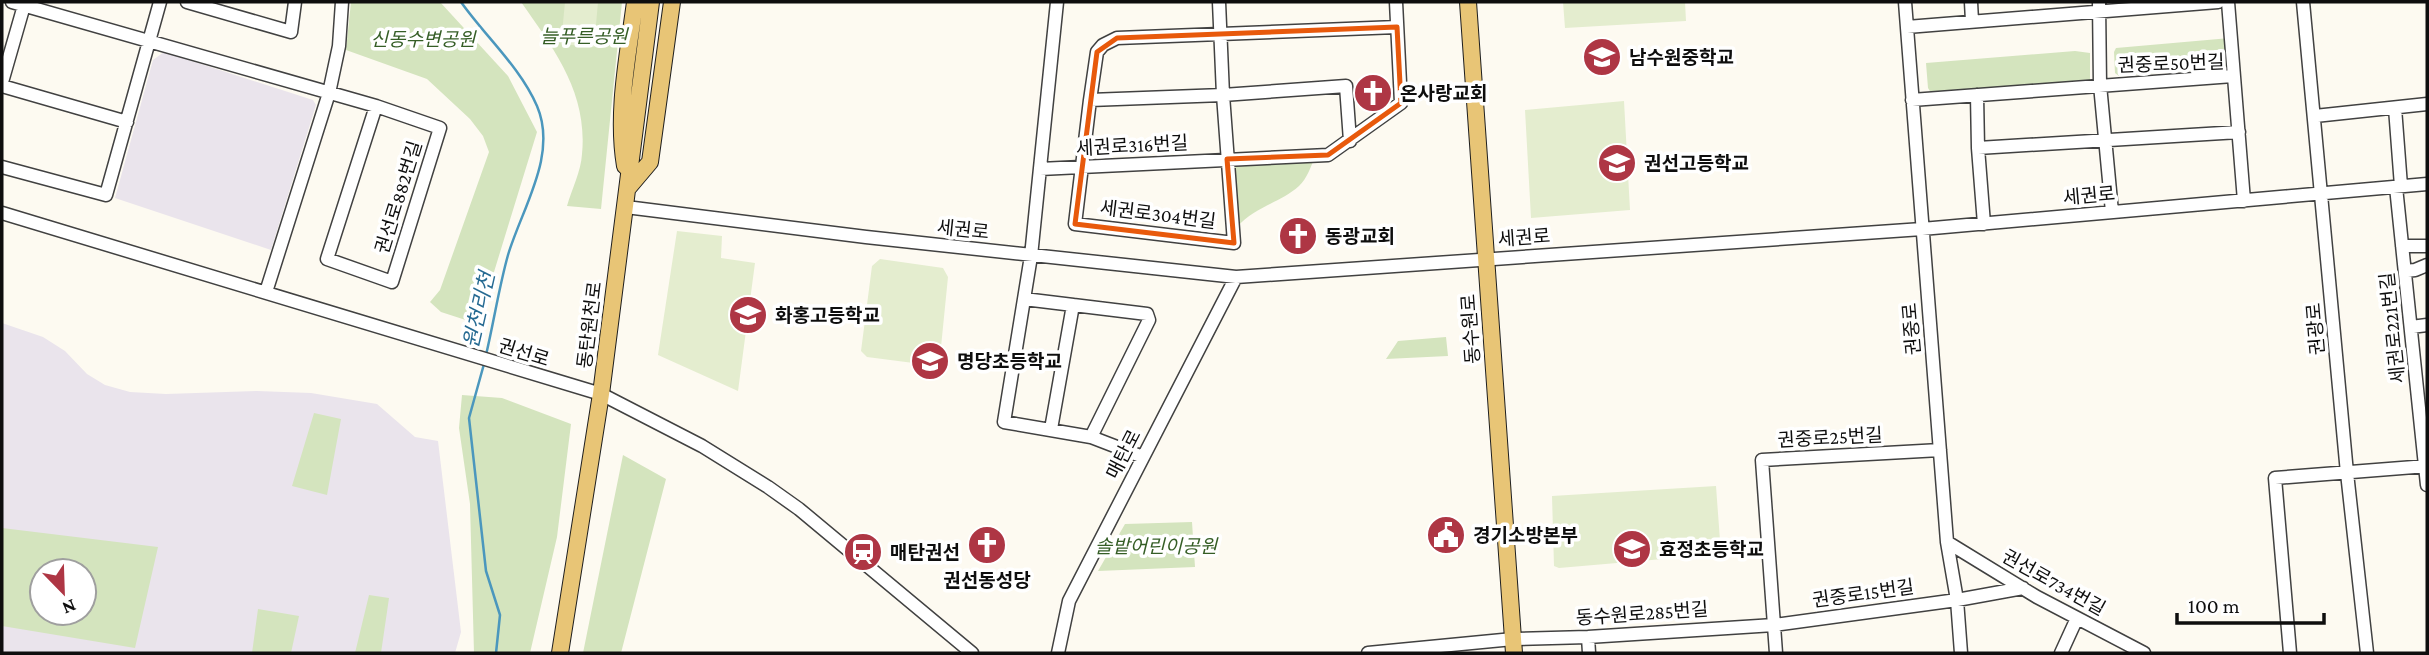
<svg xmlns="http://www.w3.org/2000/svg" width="2429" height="655" viewBox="0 0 2429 655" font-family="'Crimson Pro','Noto Sans KR',serif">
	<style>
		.industrial { fill: #eae4ec; fill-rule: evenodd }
		.green { fill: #d4e4be; fill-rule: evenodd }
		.pitch { fill: #e4edcf }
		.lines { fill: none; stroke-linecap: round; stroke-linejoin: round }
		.stream { stroke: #4b97bd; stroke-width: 2.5 }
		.minor-casing { stroke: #414141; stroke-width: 15 }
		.major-casing { stroke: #1f1f1f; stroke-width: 18 }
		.minor { stroke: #fff; stroke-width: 12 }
		.major { stroke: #e8c576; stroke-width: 16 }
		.marked { fill: none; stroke: #e8590c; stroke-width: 5; stroke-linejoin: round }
		.labels { text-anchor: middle; stroke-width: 7; stroke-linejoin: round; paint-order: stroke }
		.park-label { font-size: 19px; font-style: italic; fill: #355e26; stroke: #fff }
		.poi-label { font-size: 19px; font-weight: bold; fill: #0e0e0e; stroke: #fff; text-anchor: start }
		.street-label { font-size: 19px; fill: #0e0e0e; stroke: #fff }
		.water-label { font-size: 21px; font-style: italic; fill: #266a92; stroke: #fff }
	</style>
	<rect width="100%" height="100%" fill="#fdfaf1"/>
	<!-- industrial -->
	<path class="industrial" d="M164 52 313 100 316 105 271 250 115 198 153 60Z
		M2 323 43 337 65 351 87 374 105 385 130 392 166 394 257 391 311 393 377 404 415 437 438 441 461 632 455 653H2ZM42 571H84V613H42Z"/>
	<!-- green -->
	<path class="green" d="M351 2H440L508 76 537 132 478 324 441 312 430 302 440 290 489 152 483 136 470 119 427 79 346 50Z
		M521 2H622L601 209 567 206C572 189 581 171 582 154 588 93 554 49 521 2Z
		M2230 38 2232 67 2119 76 2115 73 2114 52 2116 48Z
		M2075 51 2090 53V83L1933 96 1928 88 1926 63Z
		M1315 157C1311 166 1307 179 1299 186 1279 204 1256 205 1236 228L1231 160Z
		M1446 337 1448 356 1386 359 1398 341Z
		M462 395 502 398 571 424 557 537 530 653H474L470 504 459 428Z
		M314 413 341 419 327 495 292 486Z
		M623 455 666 479 621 653H583Z
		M1192 522 1195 567 1098 571 1125 524Z
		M2 528 158 547 135 648 2 626ZM42 571H84V613H42Z
		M369 595 389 598 381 653H355Z
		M258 609 299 616 291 653H252Z"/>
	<!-- pitch -->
	<path class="pitch" d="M565 2H598L594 47 561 44Z
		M1563 2H1685L1686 21 1565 28Z
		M1624 101 1630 210 1531 218 1525 110Z
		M677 231 722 236 721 258 755 263 738 391 658 355Z
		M880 259 943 268 948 277 940 357 929 365 867 357 861 351 872 266Z
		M1716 486 1721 554 1559 568 1554 566 1552 496Z"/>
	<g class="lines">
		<!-- stream -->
		<path class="stream" d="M461 2C485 36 520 67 537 106 558 155 522 208 508 255 499 287 494 321 486 355
			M484 364 469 418 486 571 500 615 496 653"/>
		<defs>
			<path id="minor" d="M12 2 376 106 440 128 392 282 327 259 376 106
				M187 2 291 32 295 2
				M1057 2 1031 256 1004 422 1091 437 1143 457
				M1219 2 1223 95 1234 243 1075 224 1090 100 1223 95 1346 86 1350 141
				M1905 2 1947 542 1957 600 1961 653
				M1971 2 1972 21
				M2099 2 2100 85 2112 212
				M2228 2 2244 201
				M2303 2 2347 473 2367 653
				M1907 27 2218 2
				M2 82 25 2
				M2 86 127 122
				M1977 95 1978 148 2239 132
				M1090 100 1097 52 1103 45 1117 38 1397 27
				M1912 100 2233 76
				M2395 108 2401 186
				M2315 116 2427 104
				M1978 148 1984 224
				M2 167 106 195 160 2
				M1040 169 1328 155 1401 103 1396 2
				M2396 187 2427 485
				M626 207 866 237 1236 277 1922 229 2427 184
				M2 213 601 394 702 446 768 487 799 509 972 653
				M2402 246H2427
				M2405 271 2415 270 2427 265
				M266 292 329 93 339 46 342 2
				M1024 299 1147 314 1149 320 1091 437
				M2411 327 2427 325
				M1051 429 1073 305
				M1947 542 2037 597 2144 653
				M1588 637 1589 653
				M1058 653 1069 601 1236 277
				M1368 653 1513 639 1588 637 1774 625 1957 600 2023 588
				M1776 653 1762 460 1940 450
				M2061 653 2077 618
				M2290 653 2275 478 2427 466"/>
			<path id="major" d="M1468 2 1514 653
				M625 166C616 112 628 56 635 2
				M628 188 650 162 672 2
				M560 653 601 394 651 2"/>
		</defs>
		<!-- minor casing -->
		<use href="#minor" class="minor-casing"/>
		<!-- major casing -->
		<use href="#major" class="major-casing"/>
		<!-- minor -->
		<use href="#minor" class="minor"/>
		<!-- major -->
		<use href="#major" class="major"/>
	</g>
	<!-- marked area -->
	<path class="marked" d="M1397 27 1401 103 1328 155 1227 159 1234 243 1075 224 1097 52 1117 38Z"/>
	<!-- icons -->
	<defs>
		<symbol id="school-disc" viewBox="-11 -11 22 22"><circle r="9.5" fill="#ae3644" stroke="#fff"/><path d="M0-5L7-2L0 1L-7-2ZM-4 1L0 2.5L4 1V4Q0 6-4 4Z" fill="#fff"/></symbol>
		<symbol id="church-disc" viewBox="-11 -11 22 22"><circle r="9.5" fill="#ae3644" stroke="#fff"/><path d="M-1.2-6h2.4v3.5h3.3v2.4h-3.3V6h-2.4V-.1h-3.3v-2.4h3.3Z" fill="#fff"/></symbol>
		<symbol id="civic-disc" viewBox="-11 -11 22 22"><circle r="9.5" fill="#ae3644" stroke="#fff"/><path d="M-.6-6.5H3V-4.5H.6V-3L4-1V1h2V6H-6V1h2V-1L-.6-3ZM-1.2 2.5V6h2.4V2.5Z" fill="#fff"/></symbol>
		<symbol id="station-disc" viewBox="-11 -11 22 22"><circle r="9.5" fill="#ae3644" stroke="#fff"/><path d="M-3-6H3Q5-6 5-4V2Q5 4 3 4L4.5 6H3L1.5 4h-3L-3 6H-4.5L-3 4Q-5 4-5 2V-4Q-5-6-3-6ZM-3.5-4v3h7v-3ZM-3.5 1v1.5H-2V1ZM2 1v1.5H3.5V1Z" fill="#fff"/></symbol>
	</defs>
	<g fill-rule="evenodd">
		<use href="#school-disc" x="1580" y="35" width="44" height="44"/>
		<use href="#church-disc" x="1351" y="71" width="44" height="44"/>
		<use href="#school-disc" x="1595" y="141" width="44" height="44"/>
		<use href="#church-disc" x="1276" y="214" width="44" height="44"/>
		<use href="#school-disc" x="726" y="293" width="44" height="44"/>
		<use href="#school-disc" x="908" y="339" width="44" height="44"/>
		<use href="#civic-disc" x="1424" y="513" width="44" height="44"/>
		<use href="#church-disc" x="965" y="523" width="44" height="44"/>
		<use href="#school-disc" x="1610" y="527" width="44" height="44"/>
		<use href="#station-disc" x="841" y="530" width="44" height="44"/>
	</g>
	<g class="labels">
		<!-- park labels -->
		<g class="park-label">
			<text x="584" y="43">늘푸른공원</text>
			<text x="423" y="46">신동수변공원</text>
			<text x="1156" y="553">솔밭어린이공원</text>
		</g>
		<!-- poi labels -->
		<g class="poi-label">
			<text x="1629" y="64">남수원중학교</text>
			<text x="1400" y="100">온사랑교회</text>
			<text x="1644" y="170">권선고등학교</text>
			<text x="1325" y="243">동광교회</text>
			<text x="775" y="322">화홍고등학교</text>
			<text x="957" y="368">명당초등학교</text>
			<text x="1473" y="542">경기소방본부</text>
			<text x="1659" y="556">효정초등학교</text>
			<text x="890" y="559">매탄권선</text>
			<text x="987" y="587" text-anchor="middle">권선동성당</text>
		</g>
		<!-- street labels -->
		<g class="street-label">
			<text transform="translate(2171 63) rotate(-2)" y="7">권중로50번길</text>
			<text transform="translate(1132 145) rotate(-3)" y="7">세권로316번길</text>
			<text transform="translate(2089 195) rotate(-5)" y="7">세권로</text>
			<text transform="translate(398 197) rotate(-73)" y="7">권선로882번길</text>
			<text transform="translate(1158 214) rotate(7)" y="7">세권로304번길</text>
			<text transform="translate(963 229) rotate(6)" y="7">세권로</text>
			<text transform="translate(1524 237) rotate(-4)" y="7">세권로</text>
			<text transform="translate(589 325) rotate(-83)" y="7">동탄원천로</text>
			<text transform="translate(2392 328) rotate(-96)" y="7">세권로221번길</text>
			<text transform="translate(1470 329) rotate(-94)" y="7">동수원로</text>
			<text transform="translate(1911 329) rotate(-95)" y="7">권중로</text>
			<text transform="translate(2315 329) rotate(-95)" y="7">권광로</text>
			<text transform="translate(524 352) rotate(17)" y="7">권선로</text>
			<text transform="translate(1830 437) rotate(-3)" y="7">권중로25번길</text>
			<text transform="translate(1123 454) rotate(-63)" y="7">매탄로</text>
			<text transform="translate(2054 582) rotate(29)" y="7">권선로734번길</text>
			<text transform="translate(1863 593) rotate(-8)" y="7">권중로15번길</text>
			<text transform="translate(1642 613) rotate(-4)" y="7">동수원로285번길</text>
		</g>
		<!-- water labels -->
		<g class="water-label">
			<text transform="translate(479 310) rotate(-77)" y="7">원천리천</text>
		</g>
	</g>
	<!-- border -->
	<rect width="2429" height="655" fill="none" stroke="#0e0e0e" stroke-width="7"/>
	<!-- north arrow -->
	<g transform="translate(63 592) rotate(157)"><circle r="33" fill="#ffffff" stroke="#9f9f9f" stroke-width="2"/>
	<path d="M0-5L12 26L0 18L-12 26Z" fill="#ae3644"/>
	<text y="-10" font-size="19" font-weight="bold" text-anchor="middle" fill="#0e0e0e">N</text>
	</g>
	<!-- scale -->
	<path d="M2177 613v10h147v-10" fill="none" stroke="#0e0e0e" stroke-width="3.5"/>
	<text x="2188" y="613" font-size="21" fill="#0e0e0e" stroke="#ffffff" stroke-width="5" paint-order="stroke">100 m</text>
</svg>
